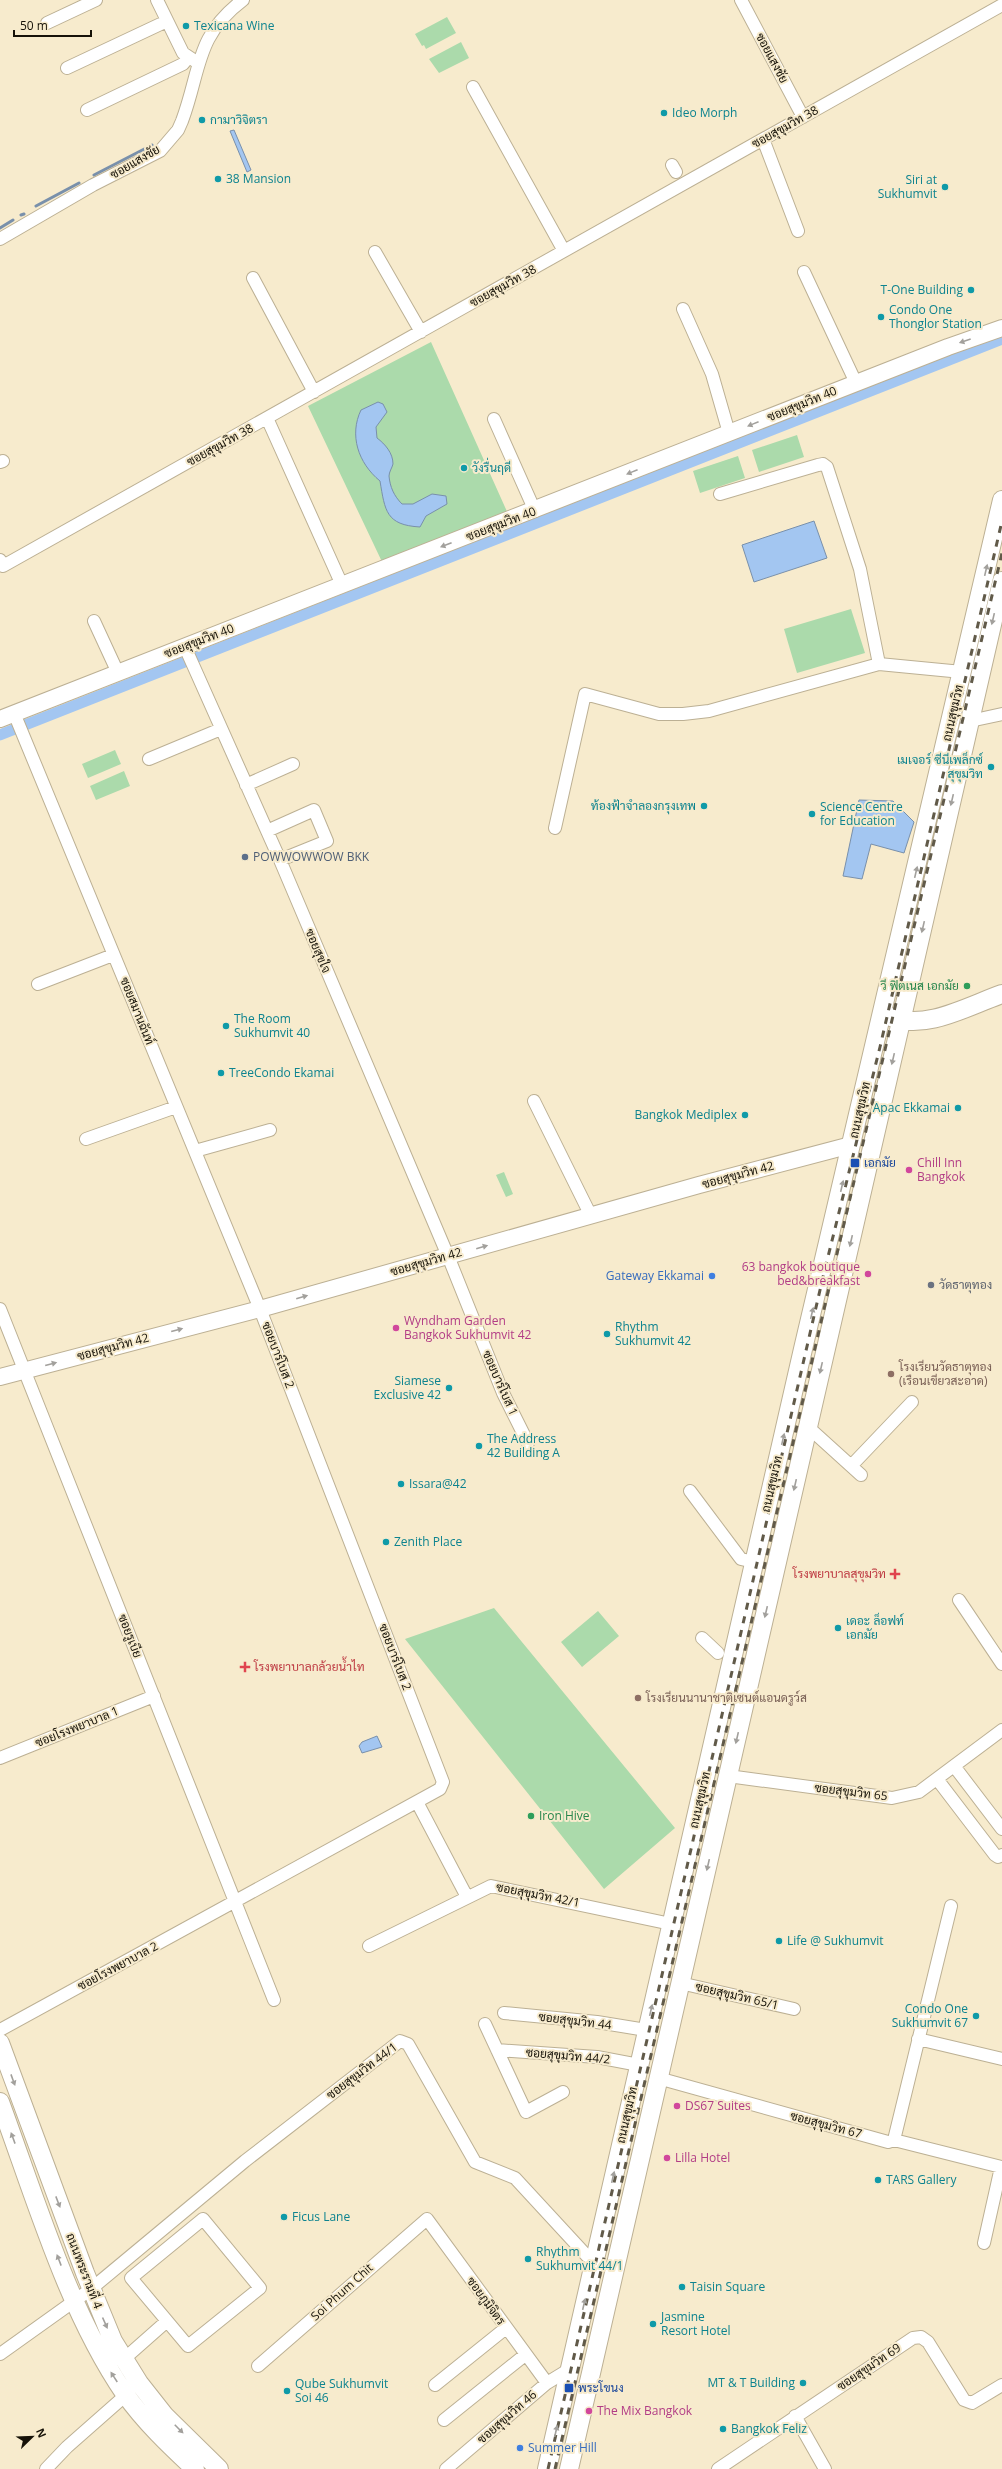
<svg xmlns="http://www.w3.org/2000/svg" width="1002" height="2469" viewBox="0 0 1002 2469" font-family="'Open Sans',Sarabun,sans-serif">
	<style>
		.green { fill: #abdaab }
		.water { fill: #a3c6f1; stroke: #7990ab }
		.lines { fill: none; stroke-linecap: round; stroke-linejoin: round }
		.stream { stroke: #7990ab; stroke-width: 3 }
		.canal { stroke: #a3c6f1; stroke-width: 11 }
		.street-casing { stroke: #bcb094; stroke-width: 14 }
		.secondary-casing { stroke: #bcb094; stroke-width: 18 }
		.primary-casing { stroke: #bcb094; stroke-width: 20 }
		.street { stroke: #fff; stroke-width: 12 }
		.secondary { stroke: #fff; stroke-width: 16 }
		.primary { stroke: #fff; stroke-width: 18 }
		.rail { stroke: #615a49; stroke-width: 3; stroke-dasharray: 7 7; stroke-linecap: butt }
		.oneway { fill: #a2a09c }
		.culture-dot { fill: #0f9aa8; stroke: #f7ebcd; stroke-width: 1.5 }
		.service-dot { fill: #5c6f8a; stroke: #f7ebcd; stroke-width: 1.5 }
		.leisure-dot { fill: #2e9e5b; stroke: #f7ebcd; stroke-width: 1.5 }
		.transit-dot { fill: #1a4fb4; stroke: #f7ebcd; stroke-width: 1.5 }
		.hotel-dot { fill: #d1479c; stroke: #f7ebcd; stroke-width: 1.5 }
		.shop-dot { fill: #3f7fe0; stroke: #f7ebcd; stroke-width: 1.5 }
		.worship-dot { fill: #6b7280; stroke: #f7ebcd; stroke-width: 1.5 }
		.education-dot { fill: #8d6e63; stroke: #f7ebcd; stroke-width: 1.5 }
		.health-dot { fill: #e0444e; stroke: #f7ebcd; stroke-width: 1.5 }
		.labels { text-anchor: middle; stroke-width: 4; stroke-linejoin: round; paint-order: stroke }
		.culture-label { font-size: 12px; fill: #0d838f; stroke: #f7ebcd; text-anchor: start }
		.street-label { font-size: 12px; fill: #161208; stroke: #f7ebcd }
		.service-label { font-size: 12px; fill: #4e5e75; stroke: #f7ebcd; text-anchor: start }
		.leisure-label { font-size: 12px; fill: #27864d; stroke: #f7ebcd; text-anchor: end }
		.transit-label { font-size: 12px; fill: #164399; stroke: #f7ebcd; text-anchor: start }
		.hotel-label { font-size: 12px; fill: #b23c85; stroke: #f7ebcd; text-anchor: start }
		.shop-label { font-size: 12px; fill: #366cbe; stroke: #f7ebcd; text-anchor: end }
		.worship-label { font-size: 12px; fill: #5b616d; stroke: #f7ebcd; text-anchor: start }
		.education-label { font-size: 12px; fill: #785e54; stroke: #f7ebcd; text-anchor: start }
		.health-label { font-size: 12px; fill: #be3a42; stroke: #f7ebcd; text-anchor: end }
	</style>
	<rect width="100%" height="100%" fill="#f7ebcd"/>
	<!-- green -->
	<path class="green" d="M447 17 456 33 426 49 424 45 422 46 415 34Z
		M461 42 469 58 439 73 429 59Z
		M431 342 509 516 384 566 308 406Z
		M797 435 804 457 759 472 752 450Z
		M738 456 745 478 700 493 693 471Z
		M851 609 865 653 797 673 784 629Z
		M115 750 121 764 88 778 82 764Z
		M124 771 130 786 96 800 90 786Z
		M504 1172 513 1194 506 1197 496 1175Z
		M494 1608 675 1828 604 1889 405 1639Z
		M598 1611 619 1636 582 1667 561 1642Z"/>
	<!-- water -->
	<path class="water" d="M234 130 251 170 247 172 230 131Z
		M378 402 383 404 387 412 376 427 377 438C385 444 393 453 393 464 392 468 389 472 389 476 390 487 394 496 402 504H413L432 494 446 496 447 504 426 516 420 527C386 525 385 511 380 481 358 463 349 435 361 410Z
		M814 521 827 558 754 582 742 545Z
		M859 800 893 801 914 822 904 853 871 844 862 879 843 876Z
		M377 1736 382 1747 362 1753 359 1746 362 1742Z"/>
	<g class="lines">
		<!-- stream -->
		<path class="stream" d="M94 175 152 145
			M36 206 79 183
			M21 215 24 214
			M0 228 13 220"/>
		<!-- canal -->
		<path class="canal" d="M0 735C334 602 669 473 1002 339"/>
		<defs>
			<path id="street" d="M157 0 183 53 195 61
				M741 0 803 117
				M47 23 96 0
				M67 68 167 21
				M473 87 564 251
				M87 110 183 64 188 58
				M763 139 798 231
				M672 165 676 172
				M0 239 93 185 160 151 178 130 182 121C201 70 195 36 243 0
				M375 252 421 332
				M804 272 856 383
				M253 278 314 392
				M683 309 712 374 729 433
				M267 418 342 585
				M494 419 535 511
				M0 462 3 461
				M720 494 818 465 823 464 827 467 860 569 879 664
				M0 560 3 566 1002 5
				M94 621 118 673
				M185 647 280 860 448 1256 503 1393 528 1443
				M970 721 1002 714
				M149 759 221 729
				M246 785 293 764
				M555 828 585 694 659 714H683L709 711 879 664 962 672
				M267 831 314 810 327 841 280 860
				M38 984 113 955
				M534 1101 591 1216
				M86 1139 176 1107
				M195 1151 270 1130
				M0 1309 274 2000
				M808 1427 861 1475
				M851 1466 912 1402
				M690 1491 741 1559 754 1562
				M959 1600 1002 1664
				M702 1638 718 1653
				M0 1758 154 1696
				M954 1766 1002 1829
				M728 1776 892 1798 919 1792 1002 1730
				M937 1779 995 1855 998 1857 1002 1855
				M417 1802 467 1897
				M369 1946 491 1886 671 1924
				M680 1983 794 2009
				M504 2013 597 2022 646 2030
				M485 2024 526 2112 563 2092
				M0 2030 440 1789 443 1782 260 1309 14 713
				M918 2039 1002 2059
				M497 2050 597 2057 639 2065
				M658 2078 888 2142 894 2140 951 1906
				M894 2140 1001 2167 984 2243
				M203 2219 260 2288 188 2346 131 2278Z
				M0 2354 91 2289 245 2161 400 2041 408 2044 475 2162 515 2178 587 2256 594 2258
				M124 2359 167 2321
				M258 2366 427 2219 547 2383
				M435 2385 506 2328
				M795 2416 825 2469
				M444 2420 525 2355
				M46 2469 67 2447 126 2395
				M446 2469 547 2383 570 2369
				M718 2469 913 2338 921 2337 928 2342 964 2400 972 2403 1002 2385"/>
			<path id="secondary" d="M0 719 948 347 1002 328
				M0 1377 260 1309 699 1185 851 1145"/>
			<path id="primary" d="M891 1017C925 1031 968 1006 1002 994
				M0 2043 85 2273 113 2341 139 2383 165 2416 219 2469
				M0 2102C35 2197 68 2311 125 2394 145 2422 170 2446 195 2469
				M547 2469 803 1349 1002 500
				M569 2469 1002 581"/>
		</defs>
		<!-- street casing -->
		<use href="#street" class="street-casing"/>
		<!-- secondary casing -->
		<use href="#secondary" class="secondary-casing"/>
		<!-- primary casing -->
		<use href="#primary" class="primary-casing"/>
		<!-- street -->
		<use href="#street" class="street"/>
		<!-- secondary -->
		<use href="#secondary" class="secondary"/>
		<!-- primary -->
		<use href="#primary" class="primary"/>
		<!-- rail -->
		<path class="rail" d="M548 2469 823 1277 880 1047 1002 521
			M555 2469 831 1279 1002 553"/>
	</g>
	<!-- one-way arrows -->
	<defs><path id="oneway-solid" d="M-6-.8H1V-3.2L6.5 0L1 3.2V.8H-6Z"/></defs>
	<g class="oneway">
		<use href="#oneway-solid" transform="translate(965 341) rotate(161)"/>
		<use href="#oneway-solid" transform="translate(753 424) rotate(158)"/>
		<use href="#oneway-solid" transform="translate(632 472) rotate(158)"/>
		<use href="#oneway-solid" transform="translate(446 545) rotate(159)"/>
		<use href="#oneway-solid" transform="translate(986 570) rotate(-77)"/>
		<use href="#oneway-solid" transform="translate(993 619) rotate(103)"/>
		<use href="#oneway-solid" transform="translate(952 800) rotate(103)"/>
		<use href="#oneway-solid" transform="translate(916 872) rotate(-77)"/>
		<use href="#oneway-solid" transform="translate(923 927) rotate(103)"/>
		<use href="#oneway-solid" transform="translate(893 1059) rotate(103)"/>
		<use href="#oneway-solid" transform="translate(842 1186) rotate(-77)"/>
		<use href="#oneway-solid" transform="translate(851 1241) rotate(103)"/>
		<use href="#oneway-solid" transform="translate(482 1247) rotate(-16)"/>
		<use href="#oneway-solid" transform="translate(302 1297) rotate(-16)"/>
		<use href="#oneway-solid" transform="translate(812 1313) rotate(-77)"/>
		<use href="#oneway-solid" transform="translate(177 1330) rotate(-15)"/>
		<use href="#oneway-solid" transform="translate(51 1364) rotate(-15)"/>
		<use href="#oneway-solid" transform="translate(821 1368) rotate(103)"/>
		<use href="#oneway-solid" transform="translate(783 1439) rotate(-77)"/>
		<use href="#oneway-solid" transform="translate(795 1485) rotate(103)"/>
		<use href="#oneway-solid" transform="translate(766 1612) rotate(103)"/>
		<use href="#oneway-solid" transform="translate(737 1738) rotate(103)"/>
		<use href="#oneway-solid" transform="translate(708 1865) rotate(103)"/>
		<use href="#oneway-solid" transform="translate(651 2010) rotate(-77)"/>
		<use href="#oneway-solid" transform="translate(13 2080) rotate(70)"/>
		<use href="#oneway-solid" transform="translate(13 2138) rotate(-110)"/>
		<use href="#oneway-solid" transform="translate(613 2177) rotate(-77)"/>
		<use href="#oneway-solid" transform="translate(58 2202) rotate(69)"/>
		<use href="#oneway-solid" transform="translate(59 2260) rotate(-111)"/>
		<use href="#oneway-solid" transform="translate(584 2304) rotate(-77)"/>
		<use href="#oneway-solid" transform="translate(105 2323) rotate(66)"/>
		<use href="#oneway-solid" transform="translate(114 2377) rotate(-123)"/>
		<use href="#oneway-solid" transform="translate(179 2429) rotate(45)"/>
		<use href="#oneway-solid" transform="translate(556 2431) rotate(-77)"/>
	</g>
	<!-- markers -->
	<g class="culture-dot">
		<circle cx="186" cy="26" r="4"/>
		<circle cx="664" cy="113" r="4"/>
		<circle cx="202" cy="120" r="4"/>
		<circle cx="218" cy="179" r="4"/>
		<circle cx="945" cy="187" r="4"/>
		<circle cx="971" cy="290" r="4"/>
		<circle cx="881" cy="317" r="4"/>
		<circle cx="464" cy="468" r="4"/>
		<circle cx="991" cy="767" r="4"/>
		<circle cx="704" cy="806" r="4"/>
		<circle cx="812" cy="814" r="4"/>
		<circle cx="226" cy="1026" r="4"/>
		<circle cx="221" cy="1073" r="4"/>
		<circle cx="958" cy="1108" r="4"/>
		<circle cx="745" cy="1115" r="4"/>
		<circle cx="607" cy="1334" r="4"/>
		<circle cx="449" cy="1388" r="4"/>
		<circle cx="479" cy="1446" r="4"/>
		<circle cx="401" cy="1484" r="4"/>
		<circle cx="386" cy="1542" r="4"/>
		<circle cx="838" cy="1628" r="4"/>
		<circle cx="779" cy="1941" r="4"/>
		<circle cx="976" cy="2016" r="4"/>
		<circle cx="878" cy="2180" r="4"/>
		<circle cx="284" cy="2217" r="4"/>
		<circle cx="528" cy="2259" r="4"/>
		<circle cx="682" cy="2287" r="4"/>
		<circle cx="653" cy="2324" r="4"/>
		<circle cx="803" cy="2383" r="4"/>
		<circle cx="287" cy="2391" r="4"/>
		<circle cx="723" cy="2429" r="4"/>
	</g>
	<circle class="service-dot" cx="245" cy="857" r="4"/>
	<g class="leisure-dot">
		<circle cx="967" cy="986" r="4"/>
		<circle cx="531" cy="1816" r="4"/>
	</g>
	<g class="transit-dot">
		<rect x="850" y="1158" width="10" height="10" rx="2"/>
		<rect x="564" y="2383" width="10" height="10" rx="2"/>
	</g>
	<g class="hotel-dot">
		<circle cx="909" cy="1170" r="4"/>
		<circle cx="868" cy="1274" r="4"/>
		<circle cx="396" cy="1328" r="4"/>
		<circle cx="677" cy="2106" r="4"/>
		<circle cx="667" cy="2158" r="4"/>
		<circle cx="589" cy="2411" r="4"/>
	</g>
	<g class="shop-dot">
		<circle cx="712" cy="1276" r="4"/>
		<circle cx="520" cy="2448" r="4"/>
	</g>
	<circle class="worship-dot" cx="931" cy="1285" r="4"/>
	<g class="education-dot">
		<circle cx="891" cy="1374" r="4"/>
		<circle cx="638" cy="1698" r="4"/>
	</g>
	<g class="health-dot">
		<path d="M893 1568h4v4h4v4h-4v4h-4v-4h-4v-4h4z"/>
		<path d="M243 1661h4v4h4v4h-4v4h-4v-4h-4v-4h4z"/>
	</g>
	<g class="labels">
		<!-- culture labels -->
		<g class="culture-label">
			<text x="194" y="30">Texicana Wine</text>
			<text x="672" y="117">Ideo Morph</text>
			<text x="210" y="124">กามาวิจิตรา</text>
			<text x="226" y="183">38 Mansion</text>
			<text x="937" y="184" text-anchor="end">Siri at<tspan x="937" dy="14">Sukhumvit</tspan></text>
			<text x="963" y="294" text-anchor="end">T-One Building</text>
			<text x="889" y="314">Condo One<tspan x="889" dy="14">Thonglor Station</tspan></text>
			<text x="472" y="472">วังรื่นฤดี</text>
			<text x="983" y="764" text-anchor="end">เมเจอร์ ซีนีเพล็กซ์<tspan x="983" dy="14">สุขุมวิท</tspan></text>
			<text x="696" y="810" text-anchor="end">ท้องฟ้าจำลองกรุงเทพ</text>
			<text x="820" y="811">Science Centre<tspan x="820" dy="14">for Education</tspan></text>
			<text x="234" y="1023">The Room<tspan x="234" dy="14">Sukhumvit 40</tspan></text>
			<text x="229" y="1077">TreeCondo Ekamai</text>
			<text x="950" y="1112" text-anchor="end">Apac Ekkamai</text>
			<text x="737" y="1119" text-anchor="end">Bangkok Mediplex</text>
			<text x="615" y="1331">Rhythm<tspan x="615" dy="14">Sukhumvit 42</tspan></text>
			<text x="441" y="1385" text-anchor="end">Siamese<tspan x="441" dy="14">Exclusive 42</tspan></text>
			<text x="487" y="1443">The Address<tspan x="487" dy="14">42 Building A</tspan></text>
			<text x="409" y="1488">Issara@42</text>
			<text x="394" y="1546">Zenith Place</text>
			<text x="846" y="1625">เดอะ ล็อฟท์<tspan x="846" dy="14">เอกมัย</tspan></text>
			<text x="787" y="1945">Life @ Sukhumvit</text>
			<text x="968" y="2013" text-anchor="end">Condo One<tspan x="968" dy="14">Sukhumvit 67</tspan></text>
			<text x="886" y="2184">TARS Gallery</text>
			<text x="292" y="2221">Ficus Lane</text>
			<text x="536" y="2256">Rhythm<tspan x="536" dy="14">Sukhumvit 44/1</tspan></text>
			<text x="690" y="2291">Taisin Square</text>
			<text x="661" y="2321">Jasmine<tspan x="661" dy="14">Resort Hotel</tspan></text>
			<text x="795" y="2387" text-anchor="end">MT &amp; T Building</text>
			<text x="295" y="2388">Qube Sukhumvit<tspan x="295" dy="14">Soi 46</tspan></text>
			<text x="731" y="2433">Bangkok Feliz</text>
		</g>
		<!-- street labels -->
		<g class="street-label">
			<text transform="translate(772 58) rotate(62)" y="4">ซอยแสงชัย</text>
			<text transform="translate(785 127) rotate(-29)" y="4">ซอยสุขุมวิท 38</text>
			<text transform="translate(135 162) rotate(-30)" y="4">ซอยแสงชัย</text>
			<text transform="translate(503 286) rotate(-29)" y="4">ซอยสุขุมวิท 38</text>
			<text transform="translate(802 404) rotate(-22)" y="4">ซอยสุขุมวิท 40</text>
			<text transform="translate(220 445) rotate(-29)" y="4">ซอยสุขุมวิท 38</text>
			<text transform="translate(501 524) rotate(-21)" y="4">ซอยสุขุมวิท 40</text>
			<text transform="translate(199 641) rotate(-21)" y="4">ซอยสุขุมวิท 40</text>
			<text transform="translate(953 713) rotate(-77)" y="4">ถนนสุขุมวิท</text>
			<text transform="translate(318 951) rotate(67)" y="4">ซอยสุขใจ</text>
			<text transform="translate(137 1011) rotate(68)" y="4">ซอยสมานฉันท์</text>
			<text transform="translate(860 1110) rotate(-77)" y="4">ถนนสุขุมวิท</text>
			<text transform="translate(738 1175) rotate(-15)" y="4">ซอยสุขุมวิท 42</text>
			<text transform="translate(426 1262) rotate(-16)" y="4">ซอยสุขุมวิท 42</text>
			<text transform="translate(113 1347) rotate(-15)" y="4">ซอยสุขุมวิท 42</text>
			<text transform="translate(278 1355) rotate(69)" y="4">ซอยบาร์โบส 2</text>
			<text transform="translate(500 1383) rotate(66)" y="4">ซอยบาร์โบส 1</text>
			<text transform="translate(772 1484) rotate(-77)" y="4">ถนนสุขุมวิท</text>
			<text transform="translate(130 1636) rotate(69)" y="4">ซอยรูเบีย</text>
			<text transform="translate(395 1657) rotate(69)" y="4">ซอยบาร์โบส 2</text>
			<text transform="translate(77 1727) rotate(-22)" y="4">ซอยโรงพยาบาล 1</text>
			<text transform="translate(851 1792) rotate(7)" y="4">ซอยสุขุมวิท 65</text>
			<text transform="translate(700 1800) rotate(-77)" y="4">ถนนสุขุมวิท</text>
			<text transform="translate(538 1895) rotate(11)" y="4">ซอยสุขุมวิท 42/1</text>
			<text transform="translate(118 1966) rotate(-28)" y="4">ซอยโรงพยาบาล 2</text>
			<text transform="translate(737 1996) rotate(13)" y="4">ซอยสุขุมวิท 65/1</text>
			<text transform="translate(575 2021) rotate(7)" y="4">ซอยสุขุมวิท 44</text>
			<text transform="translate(568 2056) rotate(5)" y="4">ซอยสุขุมวิท 44/2</text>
			<text transform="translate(362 2071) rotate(-37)" y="4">ซอยสุขุมวิท 44/1</text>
			<text transform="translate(627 2115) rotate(-77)" y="4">ถนนสุขุมวิท</text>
			<text transform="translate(826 2125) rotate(15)" y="4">ซอยสุขุมวิท 67</text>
			<text transform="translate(84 2271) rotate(69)" y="4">ถนนพระรามที่ 4</text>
			<text transform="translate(342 2292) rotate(-42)" y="4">Soi Phum Chit</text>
			<text transform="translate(486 2301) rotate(54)" y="4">ซอยภูมิจิตร</text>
			<text transform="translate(869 2367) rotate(-34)" y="4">ซอยสุขุมวิท 69</text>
			<text transform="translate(507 2417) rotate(-41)" y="4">ซอยสุขุมวิท 46</text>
		</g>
		<!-- service labels -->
		<g class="service-label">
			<text x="253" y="861">POWWOWWOW BKK</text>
		</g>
		<!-- leisure labels -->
		<g class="leisure-label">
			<text x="959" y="990">วี ฟิตเนส เอกมัย</text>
			<text x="539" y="1820" text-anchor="start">Iron Hive</text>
		</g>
		<!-- transit labels -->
		<g class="transit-label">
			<text x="864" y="1167">เอกมัย</text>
			<text x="578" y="2392">พระโขนง</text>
		</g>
		<!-- hotel labels -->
		<g class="hotel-label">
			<text x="917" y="1167">Chill Inn<tspan x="917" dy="14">Bangkok</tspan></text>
			<text x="860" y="1271" text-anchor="end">63 bangkok boutique<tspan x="860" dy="14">bed&amp;breakfast</tspan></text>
			<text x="404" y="1325">Wyndham Garden<tspan x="404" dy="14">Bangkok Sukhumvit 42</tspan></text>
			<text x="685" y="2110">DS67 Suites</text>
			<text x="675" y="2162">Lilla Hotel</text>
			<text x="597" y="2415">The Mix Bangkok</text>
		</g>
		<!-- shop labels -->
		<g class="shop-label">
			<text x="704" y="1280">Gateway Ekkamai</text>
			<text x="528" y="2452" text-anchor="start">Summer Hill</text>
		</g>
		<!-- worship labels -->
		<g class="worship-label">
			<text x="939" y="1289">วัดธาตุทอง</text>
		</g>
		<!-- education labels -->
		<g class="education-label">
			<text x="899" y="1371">โรงเรียนวัดธาตุทอง<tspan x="899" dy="14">(เรือนเขียวสะอาด)</tspan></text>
			<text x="646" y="1702">โรงเรียนนานาชาติเซนต์แอนดรูว์ส</text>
		</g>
		<!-- health labels -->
		<g class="health-label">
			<text x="886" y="1578">โรงพยาบาลสุขุมวิท</text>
			<text x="254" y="1671" text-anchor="start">โรงพยาบาลกล้วยน้ำไท</text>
		</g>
	</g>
	<!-- north arrow -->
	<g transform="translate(32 2437) rotate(67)" stroke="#f7ebcd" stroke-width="3" paint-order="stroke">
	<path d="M0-3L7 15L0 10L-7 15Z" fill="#161208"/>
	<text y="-6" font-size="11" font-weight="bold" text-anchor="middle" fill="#161208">N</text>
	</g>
	<!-- scale -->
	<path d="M14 30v6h77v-6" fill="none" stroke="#161208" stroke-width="2"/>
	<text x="20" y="30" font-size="12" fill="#161208" stroke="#f7ebcd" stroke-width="3" paint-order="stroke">50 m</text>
</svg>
